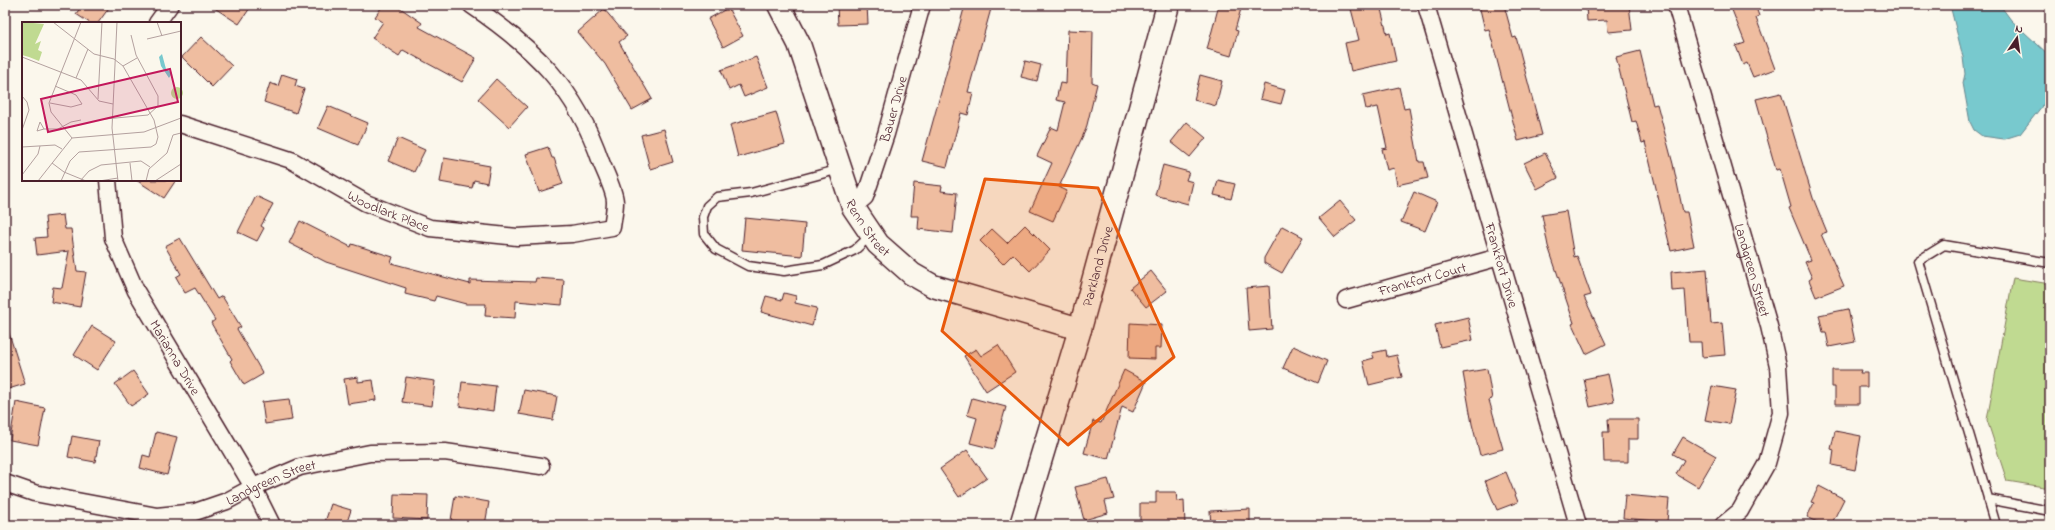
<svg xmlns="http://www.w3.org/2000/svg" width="2055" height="530" viewBox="0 0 2055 530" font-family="'Indie Flower',sans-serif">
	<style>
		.green { fill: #c0da91; stroke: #857c5e }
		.water { fill: #78c9ce; stroke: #66858d }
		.building { fill: #efbda0; stroke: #4a1f2b }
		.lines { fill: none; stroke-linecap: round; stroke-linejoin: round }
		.lane-casing { stroke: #4a1f2b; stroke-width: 11 }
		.street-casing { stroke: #4a1f2b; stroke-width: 19 }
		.secondary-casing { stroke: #4a1f2b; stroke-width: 25 }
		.lane { stroke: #fbf7ec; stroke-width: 8 }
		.street { stroke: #fbf7ec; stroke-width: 16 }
		.secondary { stroke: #fbf7ec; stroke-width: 22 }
		.marked { fill: #e8590c; fill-opacity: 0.2; stroke: #e8590c; stroke-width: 3; stroke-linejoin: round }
		.labels { text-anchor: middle; stroke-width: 3; stroke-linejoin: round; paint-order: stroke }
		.street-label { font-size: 14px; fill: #4a1f2b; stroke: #fbf7ec }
		.inset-road { fill: none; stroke: #b4a19f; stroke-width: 1 }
		.view { fill: #c2185b; fill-opacity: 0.15; stroke: #c2185b; stroke-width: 2 }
		.inset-edge { fill: none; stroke: #4a1f2b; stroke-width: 2 }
	</style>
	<rect width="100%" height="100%" fill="#fbf7ec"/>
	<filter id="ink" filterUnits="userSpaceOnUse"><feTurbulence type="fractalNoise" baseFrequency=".025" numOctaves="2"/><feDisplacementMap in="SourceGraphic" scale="8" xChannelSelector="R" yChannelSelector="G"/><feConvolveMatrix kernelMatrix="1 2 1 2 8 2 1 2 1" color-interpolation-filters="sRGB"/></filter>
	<g filter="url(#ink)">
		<!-- green -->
		<path class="green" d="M2013 278 2050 284V488L2007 481 1987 420Z"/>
		<!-- water -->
		<path class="water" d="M1950 5H2000L2011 20 2050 56V96L2020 134 2004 139 1982 136 1974 130 1970 122 1963 83 1965 74 1963 57Z"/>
		<!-- building -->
		<path class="building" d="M82 5H111L98 23H90L76 14Z
			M210 5H252L239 24Z
			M383 5H396L422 23 419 27 476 58 462 82 403 50 399 56 372 38 383 22 375 17Z
			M837 5H867L868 24 838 25Z
			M965 5H992L968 92 973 93 968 115 961 113 947 167 922 161Z
			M1219 5H1242L1235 30 1238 31 1231 56 1207 49Z
			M1350 5H1380L1387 34 1390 33 1396 61 1351 71 1345 43 1359 40Z
			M1479 5H1504L1513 38 1516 37 1542 135 1518 141 1489 29 1485 30Z
			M1586 5H1629L1632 30 1608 32 1607 20 1587 21Z
			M1730 5H1755L1759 16 1756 18 1775 69 1753 77 1747 63 1743 65 1736 46 1745 43Z
			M728 8 743 36 723 47 708 19Z
			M604 9 627 36 619 42 652 99 632 110 605 64 578 32Z
			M1068 30 1093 31 1092 82 1097 84 1086 129 1059 187 1067 191 1053 221 1030 211 1052 163 1037 156 1051 127 1058 130 1065 102 1056 100 1060 83 1066 84Z
			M201 37 232 66 212 87 182 57Z
			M1640 51 1653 105 1657 104 1673 164 1683 212H1687L1694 246 1671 251 1645 142 1642 143 1636 121 1632 122 1616 57Z
			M756 57 768 87 744 97 739 85 729 90 721 70Z
			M1025 61 1041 65 1037 81 1021 77Z
			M282 74 297 79 295 86 304 89 296 113 264 102 270 83 278 86Z
			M1200 75 1222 81 1216 106 1194 100Z
			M496 79 527 107 509 127 478 99Z
			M1264 84 1285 90 1281 104 1260 99Z
			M1399 87 1404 109 1409 108 1419 162H1424L1428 178 1397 185 1394 168 1387 170 1382 149 1387 148 1378 107 1366 109 1363 95Z
			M1781 93 1813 198 1827 232 1821 234 1844 286 1816 297 1809 280 1812 278 1805 262 1811 260 1789 208 1791 207 1780 169 1776 170 1756 99Z
			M328 106 368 123 358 145 318 128Z
			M776 112 785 144 738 157 730 125Z
			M1187 122 1206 138 1190 157 1171 142Z
			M664 129 673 162 650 169 641 135Z
			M398 138 425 150 414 172 388 161Z
			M548 147 552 158H554L563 184 539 192 526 154Z
			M1545 153 1558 178 1537 189 1524 163Z
			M444 158 490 166 487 183 474 180 472 188 440 182Z
			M1163 165 1189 172 1186 180 1193 182 1188 204 1155 195Z
			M136 180H176L164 198Z
			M1218 180 1235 184 1231 199 1214 195Z
			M914 183 942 186 941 191 957 193 953 233 918 229 919 216H911Z
			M1414 192 1437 202 1425 231 1401 222Z
			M256 196 273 204 261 226 264 228 257 241 238 232Z
			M1340 201 1356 220 1335 237 1319 218Z
			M1566 211 1574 257 1577 256 1591 295 1584 297 1606 344 1586 354 1572 324 1574 323 1548 246 1542 215Z
			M63 215 65 229H71L77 271 86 272 80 307 51 302 53 287 62 288 69 251 37 255 35 238 47 237 45 217Z
			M745 218 805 224 802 256 742 250Z
			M300 221 351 247 352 244 393 257 391 263 470 284V280L535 282 536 278 564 280 562 305 516 301 515 318 485 316 486 304H466L436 296 434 301 405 294 406 288 326 262 289 243Z
			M1025 225 1050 250 1030 271 1013 254 1003 264 980 241 992 229 1007 243Z
			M1282 226 1303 237 1282 273 1264 263V258Z
			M180 238 217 299 222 296 241 327 237 329 263 374 244 385 230 361 232 359 211 323 215 320 195 288 185 293 176 277 181 274 165 246Z
			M1707 269 1711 324 1722 323 1725 355 1702 357 1701 342H1689L1685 290 1672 291 1671 272Z
			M1151 271 1167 291 1146 307 1130 288Z
			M1269 286 1272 329 1249 331 1246 288Z
			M784 293 796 296 795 303 817 308 812 326 761 312 766 296 782 300Z
			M1848 309 1855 342 1829 347 1826 332H1823L1819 315Z
			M1468 317 1473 340 1440 347 1435 325Z
			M1130 323 1162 325 1161 348H1155V359L1129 358Z
			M92 326 116 341 97 370 74 355Z
			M8 330 25 384 5 390V331Z
			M998 345 1015 372 986 391 964 356 976 349 981 356Z
			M1293 346 1327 361 1318 383 1283 368Z
			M1386 350 1387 357 1397 355 1402 377 1369 385 1363 361 1374 358 1372 353Z
			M1487 369 1492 399 1489 400 1503 449 1480 455 1472 424 1463 373Z
			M1124 370 1146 382 1133 412 1122 407 1108 459 1084 453 1093 421 1101 423Z
			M1832 370H1861L1860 373H1867V387H1859V404H1835V387H1832Z
			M133 371 149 394 131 406 115 384Z
			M1608 374 1614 402 1590 407 1584 379Z
			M358 377V382L373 380 376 400 348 404 344 379Z
			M406 377 435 381 432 406 402 402Z
			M462 382 496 386 493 411 459 406Z
			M1712 386 1736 390 1729 424 1705 420Z
			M524 390 557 396 553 420 519 414Z
			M972 398 1006 407 994 449 970 443 977 418 967 415Z
			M289 399 292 420 265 424 262 402Z
			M16 402 45 408 38 445 10 440Z
			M1608 419H1638V439H1628V462H1604L1603 432H1609Z
			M1835 431 1861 436 1855 470 1832 465 1834 450 1831 449Z
			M156 432 177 437 167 475 140 468 143 455 150 457Z
			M72 436 99 441 95 462 68 457Z
			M1683 437 1716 456 1698 487 1676 474 1684 460 1673 454Z
			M967 450 987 478 959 497 940 469Z
			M1506 472 1518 502 1497 510 1485 481Z
			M1108 479 1114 499 1105 501 1108 513 1084 520 1075 487Z
			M1819 486 1844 499 1831 525H1824L1807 517 1814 503 1811 502Z
			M1156 492H1176L1177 501 1184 500 1185 525H1140V503H1156Z
			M394 494 428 495 427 520 393 518Z
			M1625 495 1669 499 1667 522 1623 518Z
			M455 496 489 502 485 525 451 520Z
			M331 504 351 510 346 525H324Z
			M1250 509V525H1211L1210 511Z"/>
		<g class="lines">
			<defs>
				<path id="lane" d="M840 169 751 193 717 197 707 206 703 217 704 234 716 249 748 266 784 271 823 265 855 250 871 235
					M1988 499 2050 511
					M1996 525 1918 261 1944 245 2050 263"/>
				<g id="street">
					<path id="s1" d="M1426 5 1578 525"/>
					<path id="s2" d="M1676 5 1769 326 1778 366 1781 413 1767 463 1740 511 1723 525"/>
					<path d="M157 23 170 5"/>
					<path id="s3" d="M180 124 291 160 366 203 430 228 517 237 572 234 612 227C613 219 615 210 615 202 615 192 605 172 601 162 576 88 534 48 471 5"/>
					<path id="s4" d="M108 180 113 238 136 291 253 487 272 525"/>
					<path id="s5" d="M853 207 865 197 886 134 922 5"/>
					<path id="s6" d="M1346 300 1499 257"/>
					<path id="s7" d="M5 483 34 493 157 516 195 512 227 501 253 487 300 467 370 453 445 452 541 466"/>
				</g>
				<g id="secondary">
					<path id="s8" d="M779 5 799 44 853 207 878 244 912 274 933 286 1080 329"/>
					<path id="s9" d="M1021 525 1080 329 1168 5"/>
				</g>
			</defs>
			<!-- lane casing -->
			<use href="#lane" class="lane-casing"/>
			<!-- street casing -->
			<use href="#street" class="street-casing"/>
			<!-- secondary casing -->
			<use href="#secondary" class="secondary-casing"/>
			<!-- lane -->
			<use href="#lane" class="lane"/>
			<!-- street -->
			<use href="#street" class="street"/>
			<!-- secondary -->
			<use href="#secondary" class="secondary"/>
		</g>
	</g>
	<!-- marked area -->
	<path class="marked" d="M985 179 1098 188 1174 357 1068 445 942 331Z"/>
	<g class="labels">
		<!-- street labels -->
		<g class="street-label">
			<text dy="5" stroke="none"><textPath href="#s5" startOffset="108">Bauer Drive</textPath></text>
			<text dy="5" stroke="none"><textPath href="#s3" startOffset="227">Woodlark Place</textPath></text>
			<text dy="5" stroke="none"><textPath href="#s8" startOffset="241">Renn Street</textPath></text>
			<text dy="5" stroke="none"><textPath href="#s1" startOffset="271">Frankfort Drive</textPath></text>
			<text dy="5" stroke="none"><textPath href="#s9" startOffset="270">Parkland Drive</textPath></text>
			<text dy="5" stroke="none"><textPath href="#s2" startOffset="276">Landgreen Street</textPath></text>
			<text dy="5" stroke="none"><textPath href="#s6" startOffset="79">Frankfort Court</textPath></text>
			<text dy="5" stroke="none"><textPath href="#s4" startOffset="193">Marianna Drive</textPath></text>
			<text dy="5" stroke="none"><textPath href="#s7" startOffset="276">Landgreen Street</textPath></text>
		</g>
	</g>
	<!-- overview -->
	<g transform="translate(22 22)">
		<rect width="159" height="159" fill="#fbf7ec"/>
		<path d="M0 0 22 2 13 22 19 19 16 28 20 30 17 39 7 35 9 29 7 35 0 33ZM149 71a6 6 0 1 1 12 0a6 6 0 1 1-12 0Z" fill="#c0da91"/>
		<path d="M140 32 144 47 150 51 147 56 139 44 137 35Z" fill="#78c9ce"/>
		<path class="inset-road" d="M31 0 72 32 92 37 101 44 132 98 136 115 134 122 129 125 57 130 48 139 39 159M95 0 90 106 96 159M135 0 140 14M125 17 159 9M0 35 59 58 77 79 91 82M101 44 115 36M54 56 66 27M0 74 5 80 7 88 0 108M76 77 80 0M28 81 49 85 60 82 54 73 33 64M83 97 126 93 136 84V74L114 33 109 13M22 107 15 109 18 100 22 107H36L49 100 59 98M50 116 29 90 27 81 59 0M0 125 33 123 40 127M30 141 42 150 64 159M108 141 110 159M0 153 16 132 18 124M16 159 50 116 122 110 159 96M58 159 67 149 79 143 119 139 128 145M77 159 96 156M124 159 127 147 145 131 151 113 159 111M133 159 159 142"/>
		<path class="view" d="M148 47 156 80 26 110 19 77Z"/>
		<rect width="159" height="159" class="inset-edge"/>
	</g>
	<!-- margin -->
	<rect width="2055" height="530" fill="none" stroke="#fbf7ec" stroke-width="20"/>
	<rect x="10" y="10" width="2035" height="510" fill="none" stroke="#4a1f2b" stroke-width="1.5" filter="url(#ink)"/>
	<!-- north arrow -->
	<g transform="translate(2017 38) rotate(13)" stroke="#fbf7ec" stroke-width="3" paint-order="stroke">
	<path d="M0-3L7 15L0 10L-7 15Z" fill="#4a1f2b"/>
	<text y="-6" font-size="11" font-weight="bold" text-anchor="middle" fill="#4a1f2b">N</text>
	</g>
</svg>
